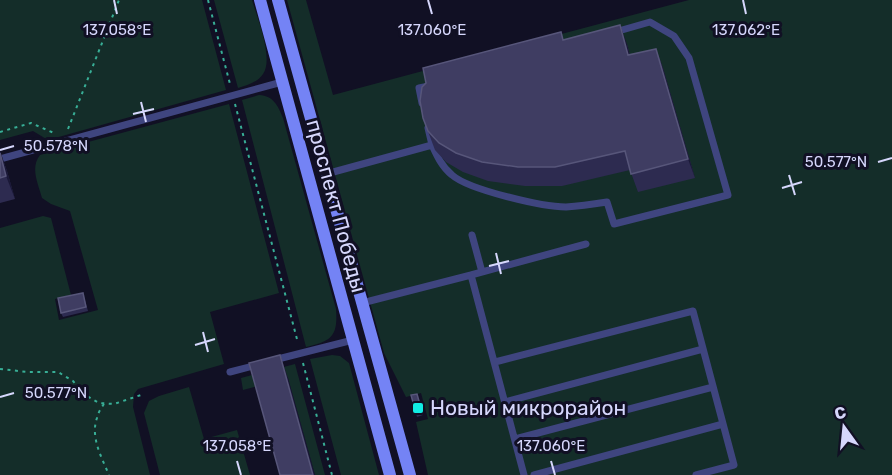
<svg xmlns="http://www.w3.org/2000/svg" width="892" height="475" viewBox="0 0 892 475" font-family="Rubik,sans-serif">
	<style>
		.green { fill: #142d29 }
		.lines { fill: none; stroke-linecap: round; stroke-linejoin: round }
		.path { stroke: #38ae96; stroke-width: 2; stroke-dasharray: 3 4.5; stroke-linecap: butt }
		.lane { stroke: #3f457f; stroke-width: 7 }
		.secondary { stroke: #7483f5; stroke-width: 12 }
		.wall { fill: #2d2b50 }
		.shaded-wall { fill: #1a1837 }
		.building { fill: #3f3d62; stroke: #57567a; stroke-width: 1.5 }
		.ticks { fill: none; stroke: #d6d7fc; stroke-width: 2 }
		.poi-dot { fill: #11ece3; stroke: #111024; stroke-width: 2 }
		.labels { text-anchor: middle; stroke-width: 6; stroke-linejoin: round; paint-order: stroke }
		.street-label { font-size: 21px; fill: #d6d7fc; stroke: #111024 }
		.poi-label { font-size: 21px; fill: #d6d7fc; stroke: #111024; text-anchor: start }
		.ticks-label { font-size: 15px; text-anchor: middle; fill: #d6d7fc; stroke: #111024; stroke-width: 6; stroke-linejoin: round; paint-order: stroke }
	</style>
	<rect width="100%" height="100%" fill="#111024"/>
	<!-- green -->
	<path class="green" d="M0 0H202L226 90 48 140 33 131 0 140Z
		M214 0H252C257 17 274 59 263 74 257 83 247 85 238 88Z
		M287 0H306L333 95 689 0H892V475H428L416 422 428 419 421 393 406 397 384 353Z
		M259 95C274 96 278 106 283 118L336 309C338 336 332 341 306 347L242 100Z
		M229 104 279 293 210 312 224 364 138 389 134 394 133 407 150 475H0V228L43 216 51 218 71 295 55 299 59 320 98 310 70 211 51 204 42 198C38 183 30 168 40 155Z
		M332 355 340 356 349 363 379 475H341L310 359Z
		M295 364 325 475H315L288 378 243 390 241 378Z
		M189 387 204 439 237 430 250 475H160L144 413 149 401 159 396Z"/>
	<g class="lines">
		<!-- path -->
		<path class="path" d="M208 0 230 84
			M235 104 298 343
			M68 129 119 0
			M0 132 31 123 54 133
			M303 363 332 475
			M0 369 28 372H58L73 381 85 395 99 403 114 404 144 394
			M104 404C101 408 98 413 97 418 90 437 102 458 109 475"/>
		<!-- lane -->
		<path class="lane" d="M422 103 419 88 429 86
			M432 145C437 156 442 167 452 175 469 190 543 207 566 207 580 206 594 204 607 202L614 224 728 195 689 58 674 36 650 22 615 32
			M0 159 282 82
			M326 174 432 145 428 128
			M472 235 482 272
			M471 275 586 244
			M362 303 471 275 524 475
			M274 360 353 340
			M495 362 693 311 734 465 696 475
			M230 372 257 365
			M505 402 703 349
			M515 439 713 387
			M534 475 723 424"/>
		<!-- secondary -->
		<path class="secondary" d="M260 0 390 475
			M278 0 410 475"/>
	</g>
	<!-- wall -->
	<path class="wall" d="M564 40 627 44 630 55 656 49 663 68 695 178 638 192 630 170 562 186H525L488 181 463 172 446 162 435 150 423 118Z
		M0 151 7 171 15 199 0 203Z
		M83 293 88 311 63 317 61 313Z
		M417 394 423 415 417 417 411 395Z"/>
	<!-- shaded-wall -->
	<path class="shaded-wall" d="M620 25 627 44 635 74 628 55Z
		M656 49 663 68 695 178 688 159Z
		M0 151 7 171 15 199 6 176Z
		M280 355 288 378 315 475H313Z"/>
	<!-- building -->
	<path class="building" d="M620 25 628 55 656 49 688 159 631 174 625 151 555 167H518L482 162 456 153 439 143 428 131 423 118 420 101 422 87 426 83 423 68 561 32 563 40Z
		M0 153 6 176 0 178Z
		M83 293 86 307 61 313 58 298Z
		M280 355 313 475H280L249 363Z
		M417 394 422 412 416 413 411 395Z"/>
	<!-- ticks -->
	<path class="ticks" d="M114 0 117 14M428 0 432 14M743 0 746 14M141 102 146 122M133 114 154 109M0 150 14 146M878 162 892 158M789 175 795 195M782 188 802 182M496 253 501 274M489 266 509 261M203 332 208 352M195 345 215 339M0 397 14 393M237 461 241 475M551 461 555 475"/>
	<!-- markers -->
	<rect class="poi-dot" x="412" y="402" width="12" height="12" rx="3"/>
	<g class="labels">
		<!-- street labels -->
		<g class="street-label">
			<text transform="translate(336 206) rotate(75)" y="7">проспект Победы</text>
		</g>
		<!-- poi labels -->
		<g class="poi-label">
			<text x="430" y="415">Новый микрорайон</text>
		</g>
	</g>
	<g class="ticks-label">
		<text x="117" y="35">137.058°E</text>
		<text x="432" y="35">137.060°E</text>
		<text x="746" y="35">137.062°E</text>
		<text x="56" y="151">50.578°N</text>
		<text x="836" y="167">50.577°N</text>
		<text x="56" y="398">50.577°N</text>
		<text x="237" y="451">137.058°E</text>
		<text x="551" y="451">137.060°E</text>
	</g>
	<!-- north arrow -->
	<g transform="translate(844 427) rotate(345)" stroke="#111024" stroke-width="4.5" paint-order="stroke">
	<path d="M0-4.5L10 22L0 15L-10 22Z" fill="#d6d7fc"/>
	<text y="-9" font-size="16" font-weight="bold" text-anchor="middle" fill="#d6d7fc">С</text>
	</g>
</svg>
